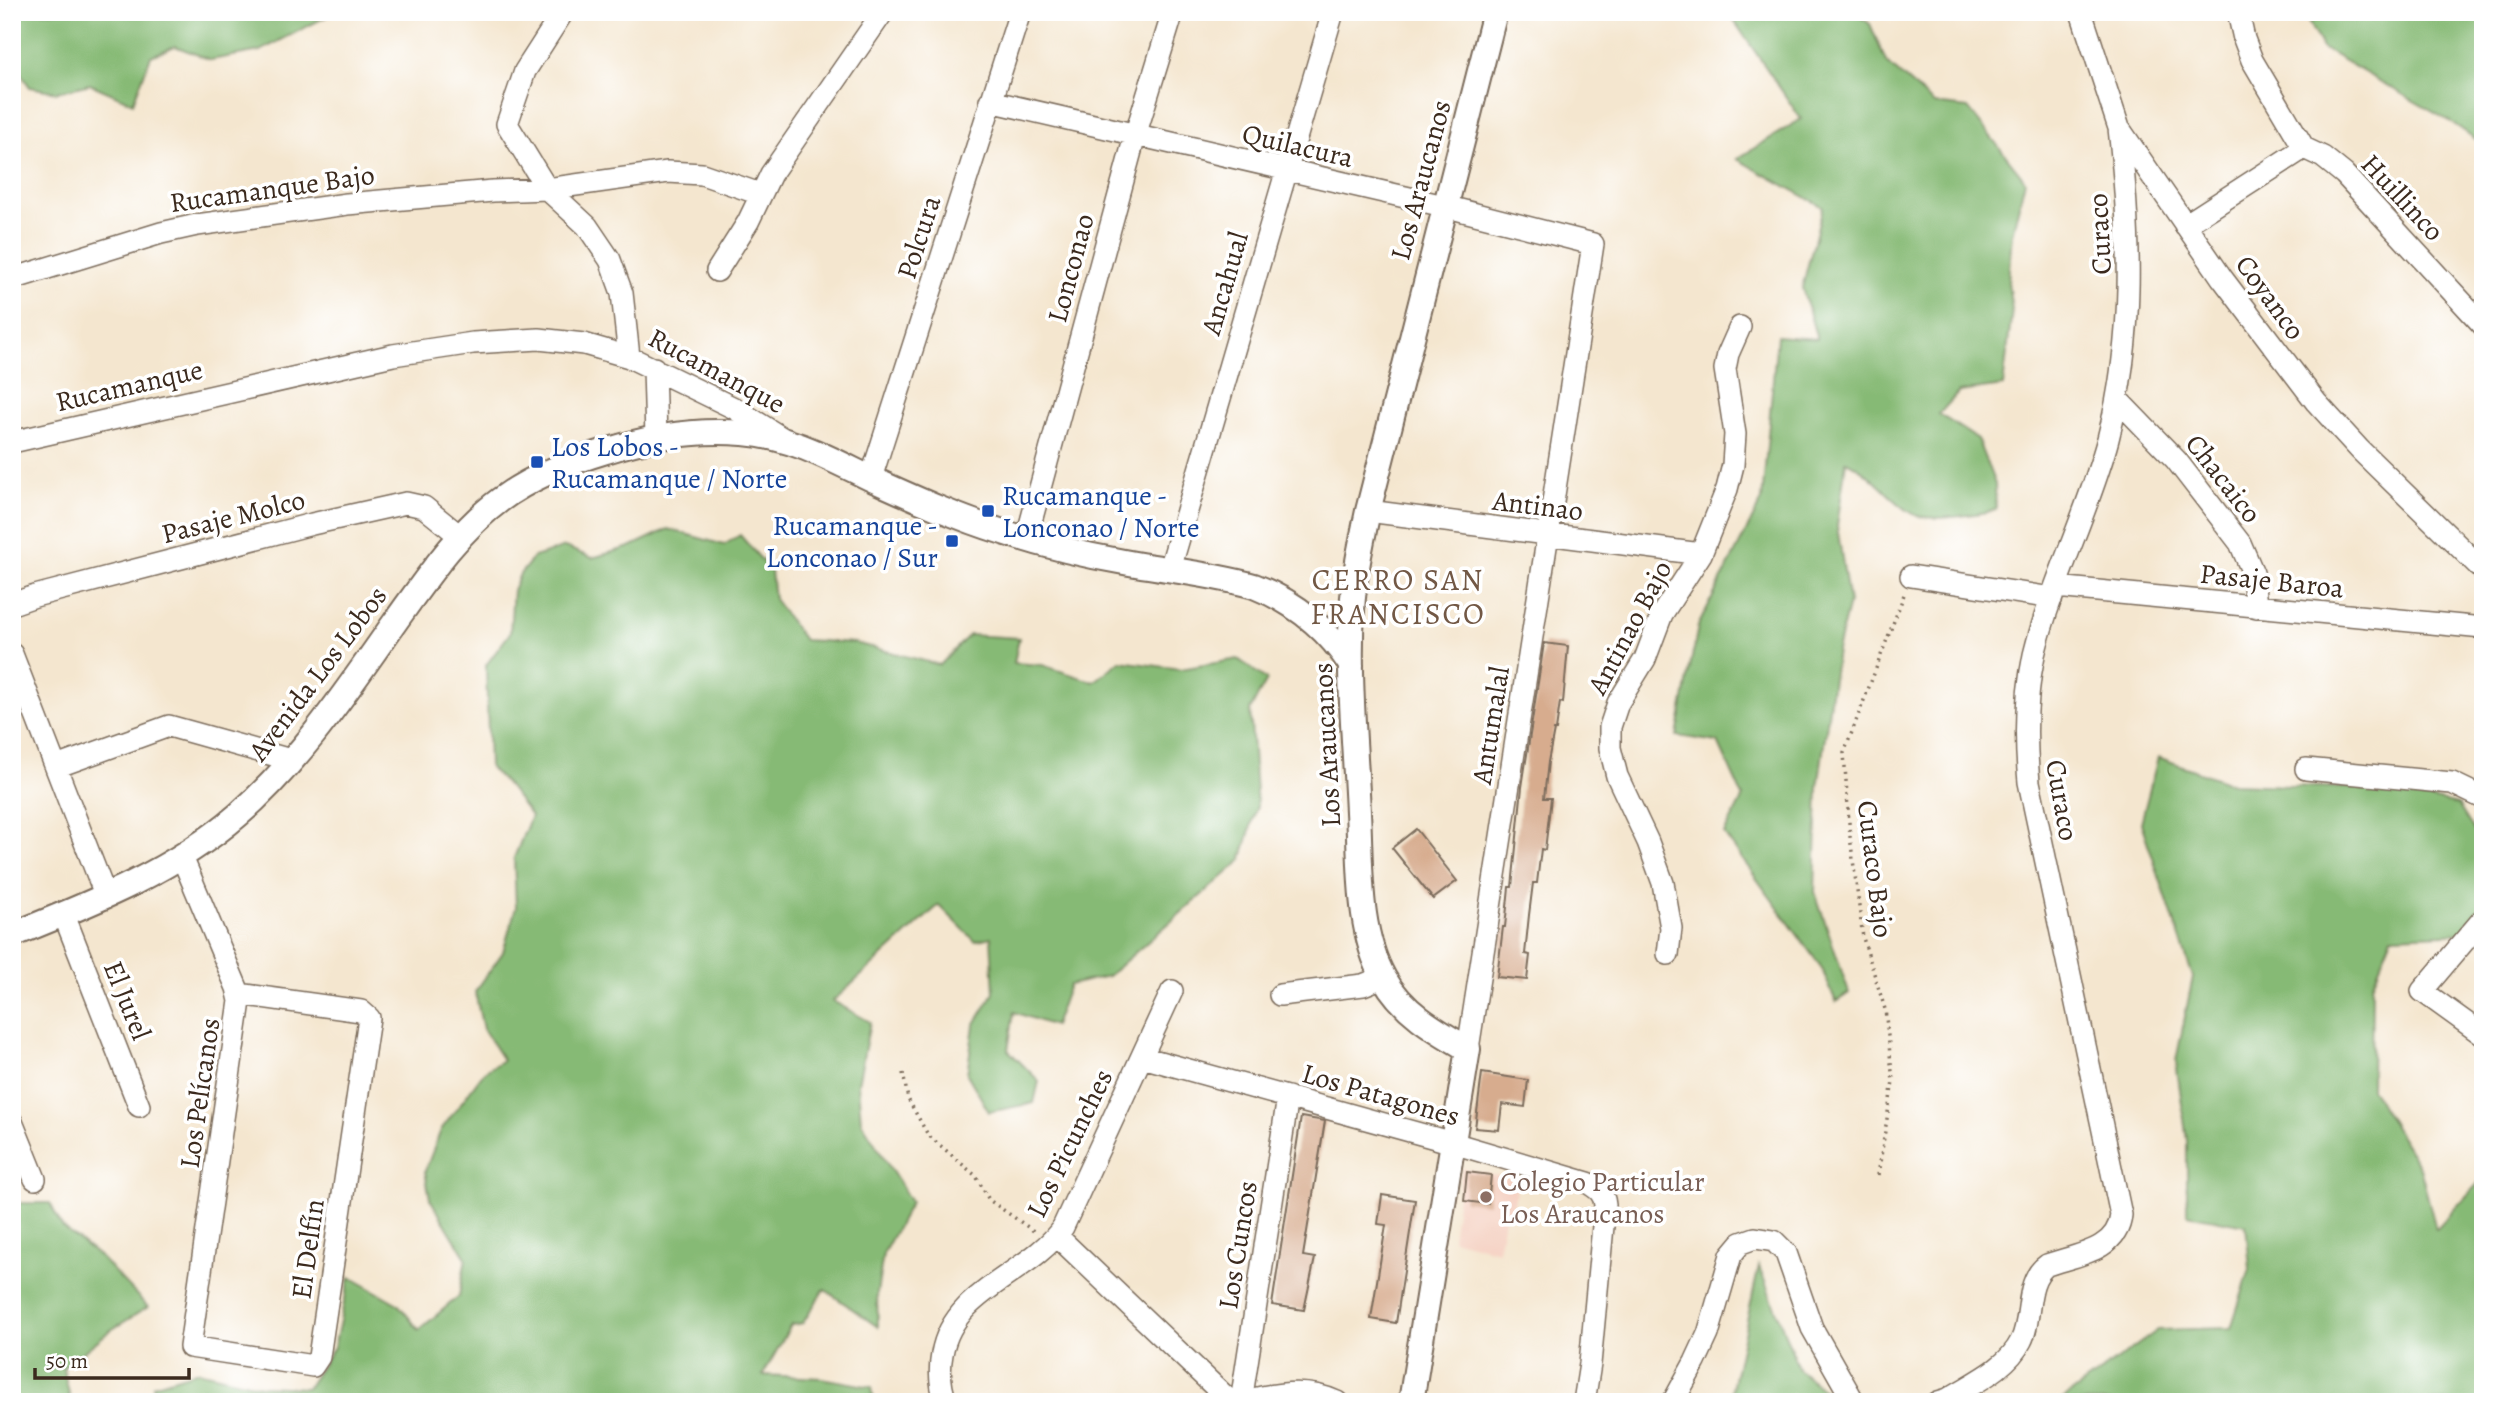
<svg xmlns="http://www.w3.org/2000/svg" width="2495" height="1414" viewBox="0 0 2495 1414" font-family="Alegreya,serif">
	<style>
		.built { fill: #f5d2c3 }
		.forest { fill: #86ba75; stroke: #60724a; stroke-width: 2 }
		.building { fill: #d7ac8e }
		.lines { fill: none; stroke-linecap: round; stroke-linejoin: round }
		.minor-casing { stroke: #7c6c5c; stroke-width: 24 }
		.tertiary-casing { stroke: #7c6c5c; stroke-width: 28 }
		.path { stroke: #7c6c5c; stroke-width: 3.5; stroke-dasharray: 2 5; stroke-linecap: butt }
		.minor { stroke: #fff; stroke-width: 21 }
		.tertiary { stroke: #fff; stroke-width: 24 }
		.transit-dot { fill: #1a4fb4; stroke: #fff; stroke-width: 2.5 }
		.education-dot { fill: #8d6e63; stroke: #fff; stroke-width: 2.5 }
		.labels { text-anchor: middle; stroke-width: 7; stroke-linejoin: round; paint-order: stroke }
		.street-label { font-size: 28px; fill: #3b2a1e; stroke: #fff }
		.transit-label { font-size: 28px; fill: #164399; stroke: #fff; text-anchor: start }
		.education-label { font-size: 28px; fill: #785e54; stroke: #fff; text-anchor: start }
		.neighbourhood-label { font-size: 30px; letter-spacing: 2px; fill: #725845; stroke: #fff }
	</style>
	<rect width="100%" height="100%" fill="#fff"/>
	<filter id="ink" filterUnits="userSpaceOnUse"><feTurbulence type="fractalNoise" baseFrequency=".0143" numOctaves="2"/><feDisplacementMap in="SourceGraphic" scale="14" xChannelSelector="R" yChannelSelector="G"/><feConvolveMatrix kernelMatrix="1 2 1 2 8 2 1 2 1" color-interpolation-filters="sRGB"/></filter>
	<filter id="wash" filterUnits="userSpaceOnUse"><feTurbulence type="fractalNoise" baseFrequency=".00686" numOctaves="4" result="noise"/><feDisplacementMap in="SourceGraphic" scale="28" xChannelSelector="R" yChannelSelector="G"/><feGaussianBlur stdDeviation="1.57" result="paint"/><feColorMatrix in="noise" values="0 0 0 0 0 0 0 0 0 0 0 0 0 0 0 0 0 1.4 0 .05"/><feComposite in="paint" operator="in"/></filter>
	<g filter="url(#wash)">
		<rect width="100%" height="100%" fill="#f4e6cf"/>
		<!-- built -->
		<path class="built" d="M1462 1168 1519 1180 1511 1214H1505L1498 1251 1452 1239Z"/>
		<!-- forest -->
		<path class="forest" d="M12 12H335L260 51 211 60 175 46 151 56 133 103 90 84 57 92 30 87 12 61Z
			M1728 12H1854L1870 24 1886 62 1934 104 1968 108 2025 180 2012 234 2008 282 2012 310 2003 386 1959 392 1939 414 1977 439 1995 484 1996 510C1977 514 1926 524 1910 512 1887 497 1871 472 1846 461L1837 526 1849 603 1837 650 1818 788 1815 892 1849 993 1836 1002 1821 967 1724 834 1743 797 1718 742 1677 736 1698 626 1762 500 1777 336 1817 339 1802 288 1823 207 1737 159 1801 119Z
			M2303 12H2483V144L2454 124 2322 48Z
			M668 529 724 545 740 535 771 571 774 599 804 640 855 643 940 665 969 635 1019 638 1014 663 1042 665 1094 682 1120 661 1181 669 1238 659 1267 680 1250 710 1257 806 1241 861 1108 976 1069 985 1054 1026 1014 1012 1008 1050 1039 1081 1034 1103 989 1112 967 1074 974 1025 994 993 991 937 975 941 939 905 833 1001 870 1022 858 1084 861 1121 911 1202 883 1254 877 1293 878 1327 824 1289 803 1323 791 1325 763 1375 822 1378 872 1387 874 1402H155L153 1385 198 1371 261 1386 307 1388 334 1347 350 1277 398 1304 419 1330 459 1296 466 1258 430 1199 425 1171 441 1130 484 1072 503 1060 483 1029 475 992 503 952 516 907 514 858 531 816 508 786 489 767 486 665 510 633 513 590 520 574 534 557 565 547 592 558 630 547Z
			M2158 757 2232 784 2385 789 2458 805 2483 845V904L2471 933 2392 936 2372 985 2371 1089 2420 1168 2436 1229 2483 1178V1402H2059L2158 1330 2231 1328 2250 1269 2246 1225 2187 1214V1141L2176 1061 2193 977 2141 823Z
			M12 1203H50L62 1227 101 1258 148 1307 111 1330 63 1368 71 1402H12Z
			M1759 1266 1799 1370 1827 1393 1826 1402H1729Z"/>
		<g id="blocks">
			<!-- building -->
			<path class="building" d="M1544 643 1568 646 1563 703 1560 702 1556 730H1554L1548 762 1544 798H1551L1545 850 1541 849 1537 883H1533L1529 915 1525 954 1530 955 1527 980 1497 977 1503 927H1505L1509 887H1512L1522 787Z
				M1416 829 1457 881 1433 899 1392 848Z
				M1482 1073 1528 1080 1525 1107 1502 1104 1499 1130 1475 1128Z
				M1301 1117 1325 1121 1303 1256 1315 1258 1304 1310 1272 1305Z
				M1467 1172 1491 1175 1488 1204 1464 1201Z
				M1382 1195 1415 1200 1396 1323 1371 1319 1386 1225 1378 1224Z"/>
		</g>
	</g>
	<g filter="url(#ink)">
		<use href="#blocks" fill-opacity="0" stroke="#7c6c5c" stroke-width="2"/>
		<g class="lines">
			<defs>
				<path id="minor" d="M563 12 525 71 507 124 547 189 587 226 610 260 622 293 629 357
					M2081 12 2119 128 2222 278 2316 402 2360 450 2483 570
					M2238 12 2244 39 2252 60 2304 148 2323 157 2344 174 2483 325
					M990 101 1444 206 1593 244 1468 1049
					M2185 225 2304 148
					M717 271 748 222 771 174 883 12
					M12 279 161 233 197 225 347 204 493 191 547 189 668 172 702 174 760 194
					M654 368 656 438
					M2117 399 2176 460 2240 543 2253 573 2256 607
					M12 442 393 355 473 343 539 339 584 344 629 357 734 408 782 438
					M871 478 1020 12
					M1368 511 1701 554
					M1026 540 1135 136 1173 12
					M1170 569 1333 12
					M1911 576 2052 598
					M2056 587 2483 628
					M12 604 35 596 312 524 406 503 424 507 461 537
					M12 654 106 897
					M56 767 169 726 291 760
					M2306 769 2452 783 2483 798
					M182 857 237 988 240 1001 190 1347 313 1366 319 1357 369 1018 361 1011 239 994
					M64 915 139 1106
					M2483 919 2422 991 2483 1035
					M1668 954 1671 928 1663 883 1648 842 1617 776 1610 748V727L1618 703 1645 659 1662 614 1701 554 1727 489 1733 465 1735 434 1725 369 1728 354 1740 327
					M1280 995 1363 985 1383 977
					M1142 1057 1453 1143 1588 1183C1598 1189 1604 1193 1605 1205L1590 1364 1584 1402
					M12 1122 35 1179
					M1057 1236 1231 1402
					M946 1402C940 1386 939 1370 942 1354 953 1289 1030 1275 1063 1227L1172 991
					M1241 1402 1288 1097
					M1241 1402C1272 1394 1306 1387 1337 1402
					M1673 1402 1695 1362 1708 1334 1731 1255 1741 1243 1755 1238 1774 1241 1786 1253 1812 1328 1854 1402
					M1938 1402 1948 1399C1973 1383 2007 1369 2021 1341 2033 1318 2024 1281 2047 1265 2075 1255 2118 1251 2121 1215L2029 782C2025 740 2025 697 2034 655 2052 581 2088 513 2108 439 2135 334 2131 235 2119 128"/>
				<path id="tertiary" d="M12 935C92 903 172 872 238 815 301 760 347 690 395 622 426 579 457 532 500 500 531 477 569 462 606 451 649 437 697 429 743 433 791 436 832 460 874 480 916 499 958 518 1003 532 1042 545 1083 555 1124 562 1167 570 1211 574 1254 586 1295 602 1327 628 1351 665
					M1411 1402 1468 1049C1435 1030 1403 1012 1384 978 1357 930 1361 865 1358 812 1355 745 1348 677 1352 610 1354 577 1361 544 1368 511L1495 12"/>
			</defs>
			<!-- minor casing -->
			<use href="#minor" class="minor-casing"/>
			<!-- tertiary casing -->
			<use href="#tertiary" class="tertiary-casing"/>
			<!-- path -->
			<path class="path" d="M903 1073 908 1099 928 1135 976 1176 989 1200 1035 1232
				M1878 1175 1893 1081 1885 1009 1863 938 1850 836 1844 753 1905 592"/>
			<!-- minor -->
			<use href="#minor" class="minor"/>
			<!-- tertiary -->
			<use href="#tertiary" class="tertiary"/>
		</g>
	</g>
	<!-- markers -->
	<g class="transit-dot">
		<rect x="530" y="455" width="14" height="14" rx="3.5"/>
		<rect x="981" y="504" width="14" height="14" rx="3.5"/>
		<rect x="945" y="534" width="14" height="14" rx="3.5"/>
	</g>
	<circle class="education-dot" cx="1486" cy="1197" r="7"/>
	<g class="labels">
		<!-- street labels -->
		<g class="street-label">
			<text transform="translate(1298 145) rotate(13)" y="10">Quilacura</text>
			<text transform="translate(1420 180) rotate(-75)" y="10">Los Araucanos</text>
			<text transform="translate(272 188) rotate(-8)" y="10">Rucamanque Bajo</text>
			<text transform="translate(2403 197) rotate(47)" y="10">Huillinco</text>
			<text transform="translate(2099 234) rotate(-93)" y="10">Curaco</text>
			<text transform="translate(918 237) rotate(-72)" y="10">Polcura</text>
			<text transform="translate(1070 268) rotate(-75)" y="10">Lonconao</text>
			<text transform="translate(1224 283) rotate(-74)" y="10">Ancahual</text>
			<text transform="translate(2271 297) rotate(54)" y="10">Coyanco</text>
			<text transform="translate(717 370) rotate(28)" y="10">Rucamanque</text>
			<text transform="translate(129 385) rotate(-13)" y="10">Rucamanque</text>
			<text transform="translate(2224 478) rotate(52)" y="10">Chacaico</text>
			<text transform="translate(1538 505) rotate(7)" y="10">Antinao</text>
			<text transform="translate(233 516) rotate(-14)" y="10">Pasaje Molco</text>
			<text transform="translate(2272 580) rotate(6)" y="10">Pasaje Baroa</text>
			<text transform="translate(1629 627) rotate(-62)" y="10">Antinao Bajo</text>
			<text transform="translate(317 673) rotate(-53)" y="10">Avenida Los Lobos</text>
			<text transform="translate(1490 725) rotate(-81)" y="10">Antumalal</text>
			<text transform="translate(1326 745) rotate(-93)" y="10">Los Araucanos</text>
			<text transform="translate(2063 800) rotate(80)" y="10">Curaco</text>
			<text transform="translate(1876 869) rotate(83)" y="10">Curaco Bajo</text>
			<text transform="translate(128 1000) rotate(68)" y="10">El Jurel</text>
			<text transform="translate(199 1093) rotate(-82)" y="10">Los Pelícanos</text>
			<text transform="translate(1381 1094) rotate(16)" y="10">Los Patagones</text>
			<text transform="translate(1069 1143) rotate(-64)" y="10">Los Picunches</text>
			<text transform="translate(1237 1245) rotate(-81)" y="10">Los Cuncos</text>
			<text transform="translate(307 1249) rotate(-82)" y="10">El Delfín</text>
		</g>
		<!-- transit labels -->
		<g class="transit-label">
			<text x="551" y="456">Los Lobos -<tspan x="551" dy="32">Rucamanque / Norte</tspan></text>
			<text x="1002" y="505">Rucamanque -<tspan x="1002" dy="32">Lonconao / Norte</tspan></text>
			<text x="938" y="535" text-anchor="end">Rucamanque -<tspan x="938" dy="32">Lonconao / Sur</tspan></text>
		</g>
		<!-- education labels -->
		<g class="education-label">
			<text x="1500" y="1191">Colegio Particular<tspan x="1500" dy="32">Los Araucanos</tspan></text>
		</g>
		<!-- neighbourhood labels -->
		<g class="neighbourhood-label">
			<text x="1398" y="590">CERRO SAN<tspan x="1398" dy="34">FRANCISCO</tspan></text>
		</g>
	</g>
	<!-- margin -->
	<rect width="2495" height="1414" fill="none" stroke="#fff" stroke-width="42"/>
	<!-- scale -->
	<path d="M35 1368v10h154v-10" fill="none" stroke="#3b2a1e" stroke-width="3.5"/>
	<text x="46" y="1368" font-size="21" fill="#3b2a1e" stroke="#ffffff" stroke-width="5" paint-order="stroke">50 m</text>
</svg>
